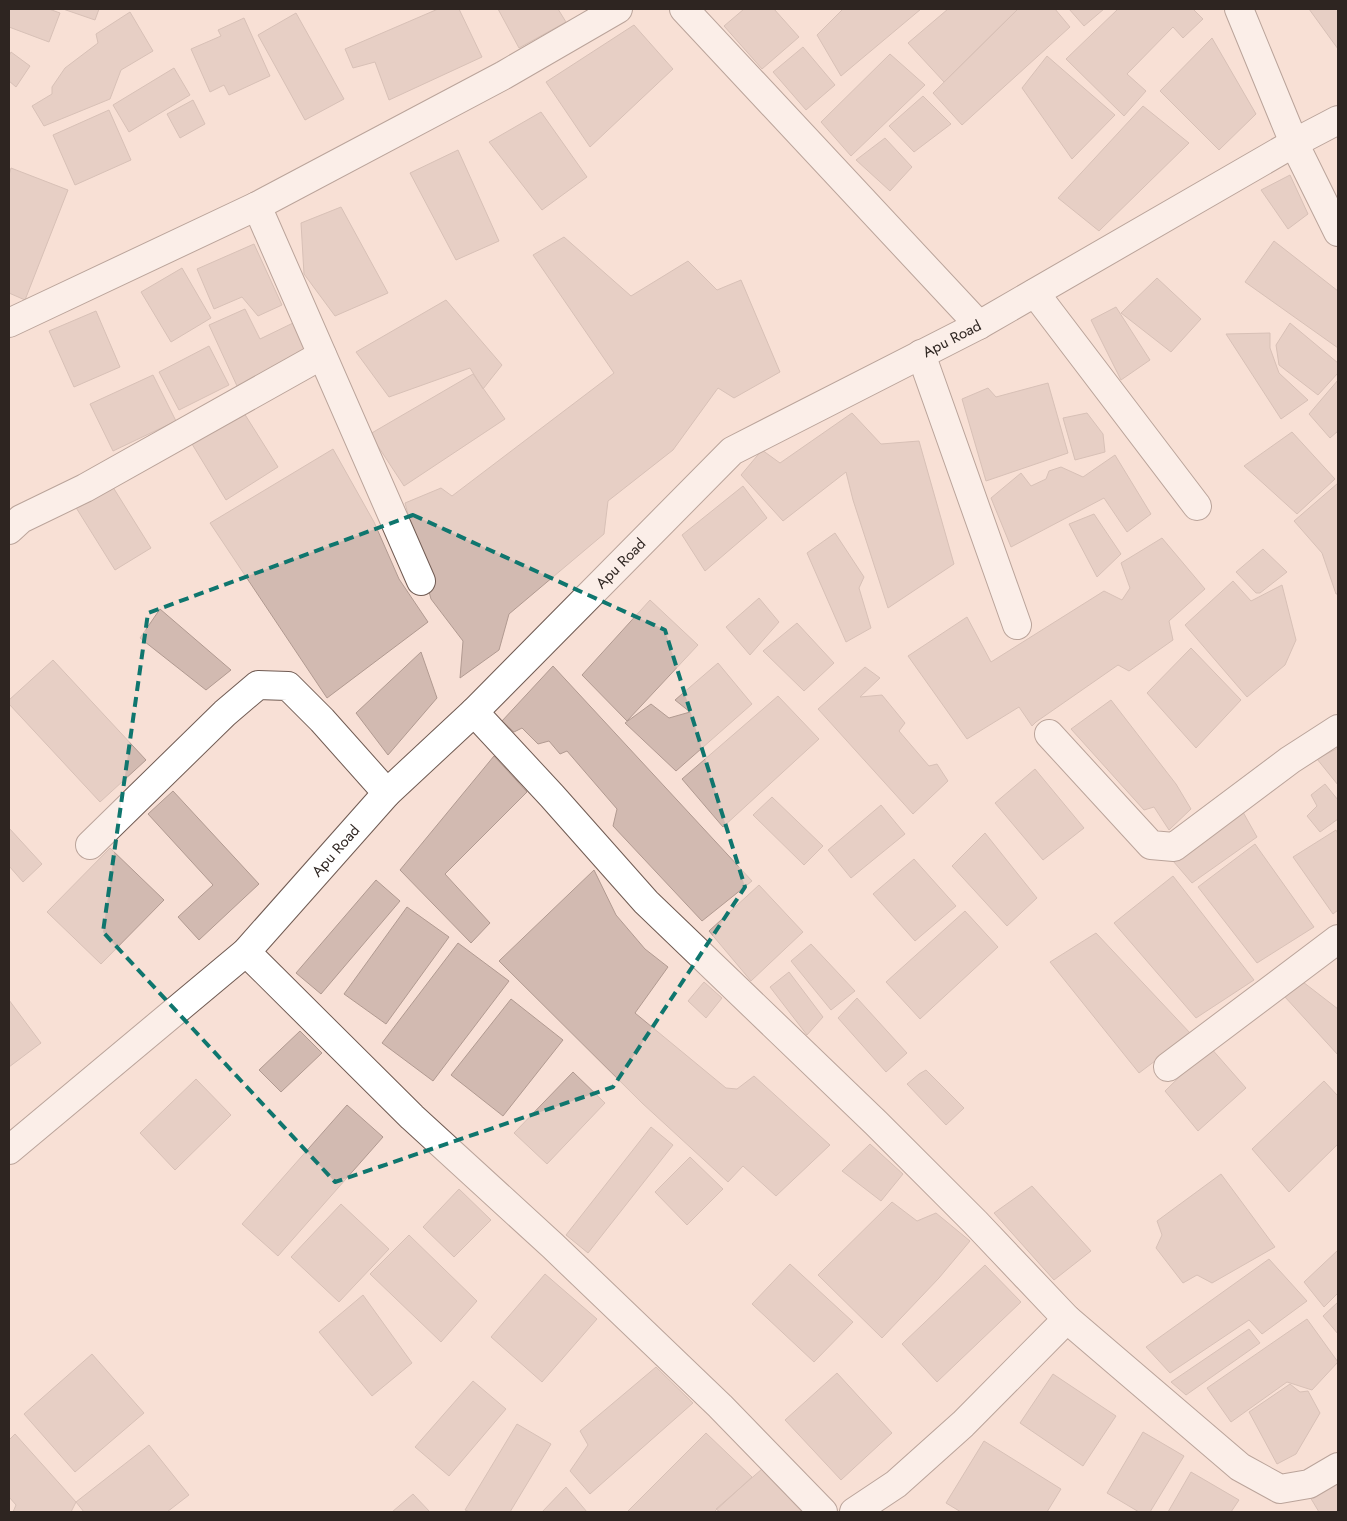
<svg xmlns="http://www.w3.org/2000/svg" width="1347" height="1521" viewBox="0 0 1347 1521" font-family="Jost,sans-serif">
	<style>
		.building { fill: #d2bab1; stroke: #b19a91 }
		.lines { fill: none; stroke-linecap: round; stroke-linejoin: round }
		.minor-casing { stroke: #705b53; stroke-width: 30 }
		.minor { stroke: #fff; stroke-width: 28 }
		.marked { fill: none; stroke: #0f766e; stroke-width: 4; stroke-dasharray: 10 6; stroke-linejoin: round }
		.labels { text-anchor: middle; stroke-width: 4; stroke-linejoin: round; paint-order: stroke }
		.street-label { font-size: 15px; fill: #2e2521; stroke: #f8e0d6 }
	</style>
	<rect width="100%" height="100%" fill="#f8e0d6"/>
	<!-- building -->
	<path class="building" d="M9 9H49L60 13 49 42 9 27Z
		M63 9H99L95 20Z
		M438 9H459L482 57 389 100 375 62 353 68 345 49Z
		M498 9H558L566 22 519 48Z
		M744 9H774L799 37 762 69 724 26Z
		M843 9H921L841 76 817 35Z
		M948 9H1017V10L944 82 908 43Z
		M1017 9H1055L1070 27 962 125 933 93 1017 10Z
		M1069 9H1104L1084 26Z
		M1118 9H1193L1203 19 1183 38 1173 27 1127 74 1146 91 1124 116 1066 59Z
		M1309 9H1338V49Z
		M130 12 153 51 121 70 110 99 44 126 32 106 52 94V87L65 68 98 43 96 34Z
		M296 13 344 99 305 120 258 35Z
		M244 18 270 76 229 95 224 85 210 92 191 49 221 36 218 30Z
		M634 25 673 69 590 147 546 82Z
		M1212 38 1256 114 1219 150 1160 91Z
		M803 47 835 85 806 110 773 72Z
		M11 52 30 66 16 87 9 81V56Z
		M890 54 925 85 851 156 821 122Z
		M1047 56 1115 115 1072 159 1022 88Z
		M174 68 190 95 129 132 113 105Z
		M923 96 951 124 914 152 889 126Z
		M193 100 205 124 180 138 167 114Z
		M1143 106 1189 143 1099 231 1058 198Z
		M109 110 131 160 75 185 53 135Z
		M541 112 587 177 542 210 489 142Z
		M885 138 912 167 890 191 856 160Z
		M458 150 499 241 456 260 410 173Z
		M11 168 68 190 25 300 9 293V175Z
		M1290 175 1308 214 1288 229 1261 190Z
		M341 207 388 293 335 316 304 274 301 223Z
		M564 237 631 296 688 261 717 290 741 280 780 372 734 398 718 388 673 450 608 501 604 534 509 614 499 650 460 678 463 641 431 599 405 503 441 488 452 496 614 373 533 255Z
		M1274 241 1338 291V348L1245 282Z
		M254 244 282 305 258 316 242 297 214 309 197 269Z
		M182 268 211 318 171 342 141 292Z
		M1157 278 1201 319 1171 352 1121 313Z
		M446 300 502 365 483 389 470 368 389 397 356 352Z
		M1116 307 1150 360 1121 380 1091 320Z
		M245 309 260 339 293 323 307 353 237 386 209 325Z
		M96 311 120 367 74 387 49 331Z
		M1290 323 1338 363V373L1318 395 1279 365 1276 345Z
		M1270 333V348L1279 373 1308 400 1281 419 1226 334Z
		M209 346 229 385 179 410 159 372Z
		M473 374 505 419 404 486 370 434Z
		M153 375 176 421 113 451 90 404Z
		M1338 380V431L1330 438 1309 414Z
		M1048 383 1068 453 986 481 962 399 988 388 996 397Z
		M244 413 278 467 226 500 192 444Z
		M852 413 881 444 919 441 954 564 888 608 853 500 846 472 783 521 741 475 762 450 780 463Z
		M1087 413 1103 434 1105 452 1075 460 1063 418Z
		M1292 432 1335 479 1297 514 1244 466Z
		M333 449 374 522 399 579 428 622 327 698 210 523Z
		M1115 455 1151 514 1127 532 1104 498 1011 547 991 498 1021 473 1031 486 1046 479 1049 471 1061 467 1083 477Z
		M1338 483V594H1336L1322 553 1294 521Z
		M111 484 151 548 115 570 75 506Z
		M743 486 767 518 705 571 682 535Z
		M1094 514 1121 554 1097 577 1069 524Z
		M835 533 864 577 859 588 871 628 846 642 807 553Z
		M1162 538 1205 589 1169 621 1173 640 1129 671 1118 665 1036 722 1032 726 1019 707 967 739 908 656 967 617 991 662 1104 591 1122 600 1130 588 1121 563Z
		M1263 549 1287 572 1260 593H1256L1236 572Z
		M1233 581 1251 601 1282 585 1296 640 1285 665 1247 697 1185 625Z
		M759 598 779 622 750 655 726 627Z
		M650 600 698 645 627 721 582 675Z
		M160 609 231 670 206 690 140 638Z
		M797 623 834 663 804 691 763 651Z
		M1191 648 1241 700 1196 748 1147 693Z
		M421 652 437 698 388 755 356 713Z
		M53 660 146 760 100 802 9 704V700Z
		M718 663 752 704 676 771 625 723 651 704 669 718 690 712 675 700Z
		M553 666 752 881 702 921 613 826 617 809 567 751 560 754 549 741 538 744 522 728 514 732 502 721Z
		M865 667 880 678 860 697 882 695 905 723 899 731 929 766 937 764 948 781 913 814 818 709Z
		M778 696 819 739 723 827 682 779Z
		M1111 700 1176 784 1191 809 1169 830 1154 807 1144 810 1071 729Z
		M1338 748V785L1317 759Z
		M494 756 527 792 445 874 490 923 471 943 400 870Z
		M1035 769 1084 828 1043 860 995 803Z
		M1325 784 1338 800V819L1320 832 1307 816 1317 806 1311 795Z
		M173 791 259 884 199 940 178 917 213 885 148 814Z
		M772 797 823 846 804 865 753 815Z
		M881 805 905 834 851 878 828 850Z
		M1239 805 1257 837 1192 883 1173 861Z
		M9 828 42 864 23 882 9 866Z
		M1336 830 1338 834V910L1333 914 1293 857Z
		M985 833 1037 898 1007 926 952 866Z
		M1255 844 1314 927 1257 963 1198 887Z
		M110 848 164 900 101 964 47 912Z
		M914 859 956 906 915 941 873 894Z
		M594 870 616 915 645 949 668 967 635 1013 726 1088 737 1089 754 1076 830 1145 776 1196 743 1166 728 1182 642 1103 499 961Z
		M1173 876 1254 980 1196 1018 1114 923Z
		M376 880 400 901 321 994 296 973Z
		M759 885 803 932 751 981 709 931Z
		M407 907 449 937 386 1024 344 994Z
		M965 911 998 947 920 1019 886 982Z
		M1096 933 1191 1034 1139 1073 1050 962Z
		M458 943 509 981 433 1081 382 1043Z
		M811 944 855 991 831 1010 791 961Z
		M789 972 823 1017 807 1035 770 987Z
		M704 982 722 998 706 1018 688 1001Z
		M1303 982 1338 1009V1055L1285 997Z
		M857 998 907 1053 886 1072 838 1018Z
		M511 999 563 1040 503 1116 451 1075Z
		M9 1000 41 1043 9 1067Z
		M300 1031 322 1053 281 1092 259 1070Z
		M1210 1047 1246 1088 1198 1131 1165 1091Z
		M926 1070 964 1108 946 1125 907 1084 919 1074Z
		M573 1072 605 1103 547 1164 514 1133Z
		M196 1079 231 1115 175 1170 140 1133Z
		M1324 1081 1338 1096V1144L1289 1192 1252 1149Z
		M347 1105 383 1137 278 1256 242 1224Z
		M651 1127 673 1145 588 1253 566 1235Z
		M870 1144 903 1174 881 1201 842 1171Z
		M690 1157 723 1189 687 1225 655 1192Z
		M1221 1174 1275 1247 1212 1283 1197 1275 1183 1283 1156 1248 1162 1235 1157 1221Z
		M1032 1186 1091 1251 1054 1280 994 1213Z
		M459 1189 491 1220 454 1257 423 1227Z
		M892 1202 917 1221 936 1213 970 1241 939 1278 882 1338 818 1275Z
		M341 1204 389 1249 339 1302 291 1257Z
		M409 1235 477 1301 441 1342 370 1274Z
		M1338 1250V1293L1324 1307 1304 1282Z
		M1269 1259 1307 1301 1262 1334 1249 1320 1170 1373 1146 1347Z
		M790 1264 853 1322 814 1362 752 1304Z
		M985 1265 1021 1302 937 1382 902 1344Z
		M545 1274 597 1319 542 1382 491 1337Z
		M363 1295 412 1363 372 1396 319 1332Z
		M1338 1302V1334L1323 1316Z
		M1307 1319 1338 1362 1312 1390 1287 1382 1231 1422 1207 1388Z
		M1249 1329 1260 1343 1186 1395 1171 1382Z
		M92 1354 144 1413 75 1472 24 1414Z
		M656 1367 693 1403 590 1494 570 1471 588 1445 580 1431Z
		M837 1373 892 1433 841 1480 785 1420Z
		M1053 1374 1116 1416 1083 1466 1020 1423Z
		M473 1381 506 1409 449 1476 415 1447Z
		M1290 1384 1300 1392 1308 1391 1320 1413 1296 1454 1277 1464 1249 1412Z
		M517 1424 551 1444 510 1512H470L465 1510Z
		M1143 1432 1184 1456 1150 1512H1139L1107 1493Z
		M706 1433 752 1477 714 1512H627Z
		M15 1434 76 1502 71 1512H13L16 1505 9 1497V1440Z
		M984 1441 1061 1489 1047 1512H961L946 1503Z
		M149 1445 189 1495 167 1512H84L76 1502Z
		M762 1469 802 1512H720L716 1509Z
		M1191 1472 1239 1500 1231 1512H1168Z
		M1338 1481V1512H1319L1310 1497Z
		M566 1487 587 1512H542Z
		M413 1494 430 1512H392Z"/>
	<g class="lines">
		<defs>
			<g id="minor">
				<path d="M684 9 979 325"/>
				<path d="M1239 9 1294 143 1338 232"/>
				<path d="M257 206 421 581"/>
				<path d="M1035 293 1197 506"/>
				<path d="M9 323 257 206 504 75 618 9"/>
				<path d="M921 354 1017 625"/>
				<path d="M9 530 21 519 85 488 322 355"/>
				<path d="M474 712 552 796 646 902 876 1123 975 1222 1067 1319 1240 1467 1280 1489 1309 1484 1338 1467"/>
				<path d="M1049 734 1151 845 1174 847 1290 760 1338 729"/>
				<path d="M90 845 225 713 258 685 288 686 322 720 387 793"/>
				<path d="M246 952 412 1117 553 1246 720 1406 823 1512"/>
				<path d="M1168 1067 1338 939"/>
				<path id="s1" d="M9 1150 246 952 387 793 474 712 732 451 979 325 1294 143 1338 120"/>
				<path d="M854 1512 896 1484 963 1424 1067 1319"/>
			</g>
		</defs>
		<!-- minor casing -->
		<use href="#minor" class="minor-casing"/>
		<!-- minor -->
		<use href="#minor" class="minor"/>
	</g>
	<!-- marked area -->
	<path d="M0 0H1347V1521H0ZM413 515 665 630 745 887 613 1087 335 1182 103 932 148 613Z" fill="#f8e0d6" fill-opacity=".55" fill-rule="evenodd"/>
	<path class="marked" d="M413 515 665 630 745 887 613 1087 335 1182 103 932 148 613Z"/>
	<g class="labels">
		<!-- street labels -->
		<g class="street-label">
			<text dy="5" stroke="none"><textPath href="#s1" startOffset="1254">Apu Road</textPath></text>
			<text dy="5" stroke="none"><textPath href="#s1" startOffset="849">Apu Road</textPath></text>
			<text dy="5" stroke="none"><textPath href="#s1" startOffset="444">Apu Road</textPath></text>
		</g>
	</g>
	<!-- border -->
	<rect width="1347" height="1521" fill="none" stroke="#2e2521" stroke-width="20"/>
</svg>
